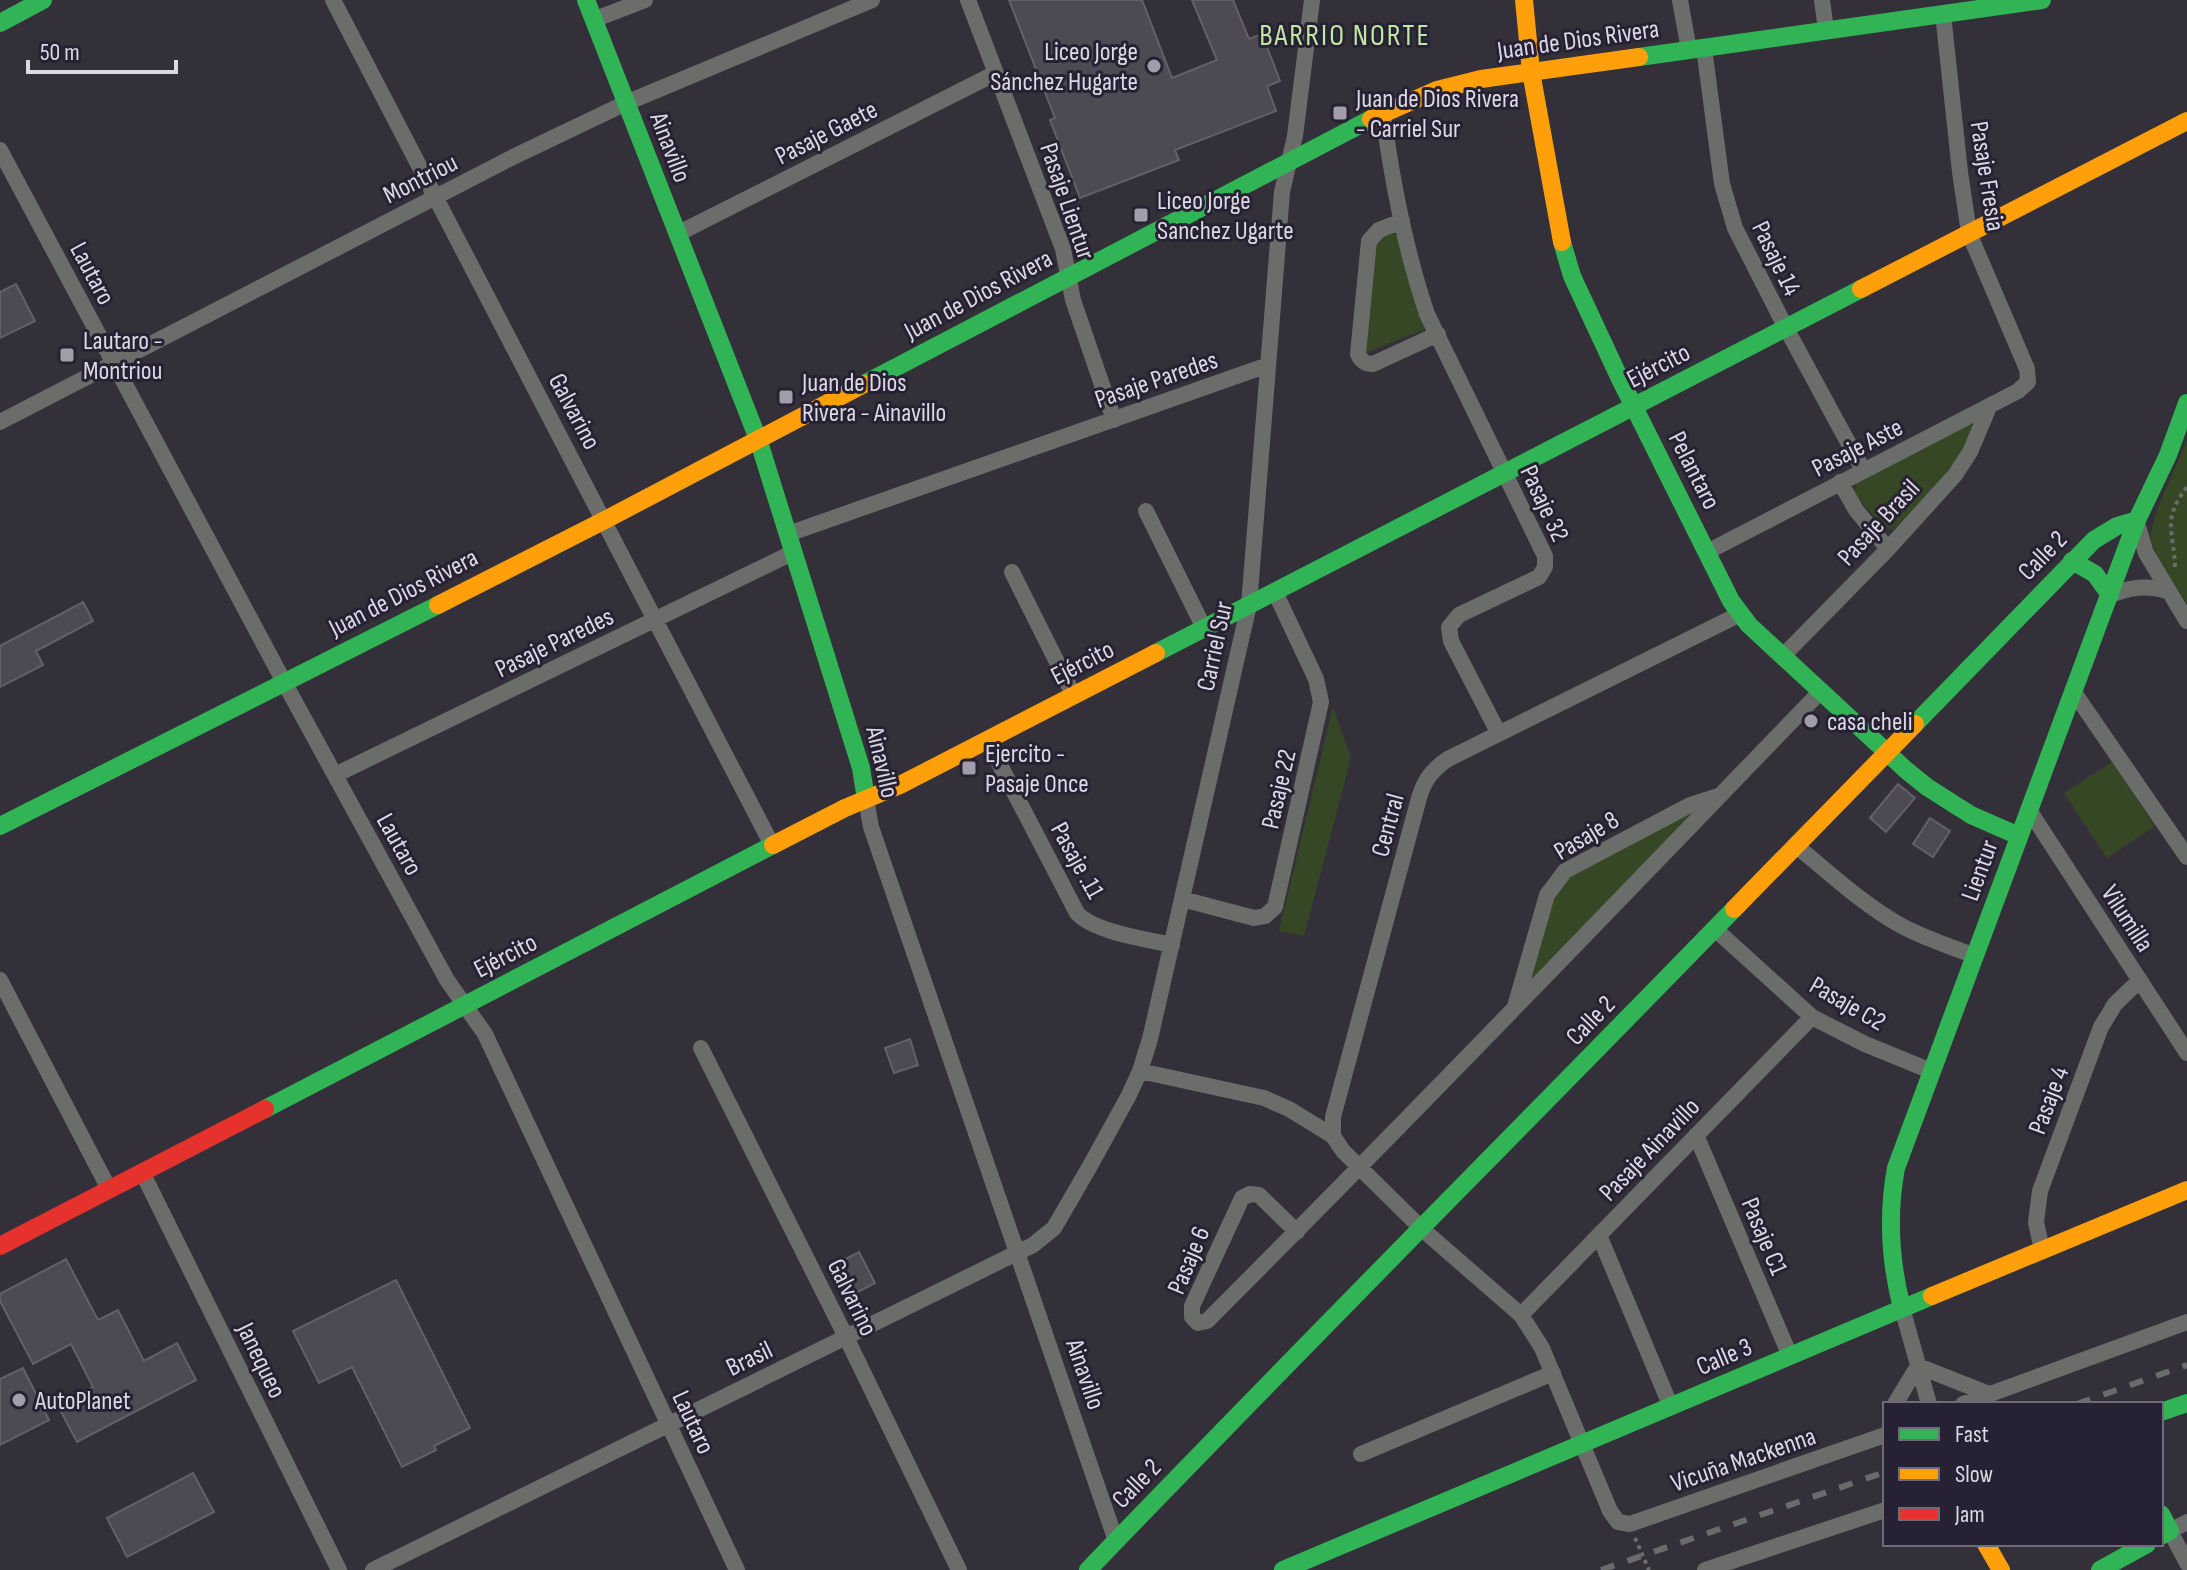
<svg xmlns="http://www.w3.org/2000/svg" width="2187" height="1570" viewBox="0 0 2187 1570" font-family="'Sofia Sans Condensed',sans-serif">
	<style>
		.green { fill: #364726 }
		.building { fill: #4e4a54; stroke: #626068; stroke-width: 2 }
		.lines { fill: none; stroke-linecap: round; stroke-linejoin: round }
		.path { stroke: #6a6b6b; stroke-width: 4; stroke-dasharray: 4 4; stroke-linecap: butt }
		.street { stroke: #6a6d69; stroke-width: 16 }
		.fast { stroke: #30b455; stroke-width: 18 }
		.slow { stroke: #ff9f0a; stroke-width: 18 }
		.jam { stroke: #e5322d; stroke-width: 18 }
		.rail { stroke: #6a6b6b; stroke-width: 6; stroke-dasharray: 14 14; stroke-linecap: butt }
		.poi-dot { fill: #a19ea9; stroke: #272233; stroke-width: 3 }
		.labels { text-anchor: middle; stroke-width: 6; stroke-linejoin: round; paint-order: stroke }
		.street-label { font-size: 26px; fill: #dcd9e5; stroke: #272233 }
		.poi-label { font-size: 26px; fill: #dcd9e5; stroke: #272233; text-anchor: start }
		.quarter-label { font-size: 30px; letter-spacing: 2px; fill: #c1e8a2; stroke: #272233 }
	</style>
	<rect width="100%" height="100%" fill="#33303a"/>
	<!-- green -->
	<path class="green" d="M1383 233H1393L1400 238 1426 329 1365 353 1374 247Z
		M1970 423 1973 427C1957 469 1924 498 1893 530L1883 527 1854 493 1857 481Z
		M2187 440V604L2155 554 2150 535 2157 510Z
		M1333 707 1351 758 1304 936 1279 931Z
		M2112 762 2155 826 2107 858 2064 793Z
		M1687 813 1689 816 1531 987 1528 984 1551 903 1568 877Z"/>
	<!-- building -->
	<path class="building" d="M1009 0H1142L1172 78 1217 60 1192 0H1233L1249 39 1262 34 1280 81 1267 86 1276 111 1175 150 1179 160 1080 198 1050 120 1055 118Z
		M16 284 35 321 0 338V292Z
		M83 602 93 621 36 651 43 665 0 687V646Z
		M1898 784 1915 798 1886 832 1870 818Z
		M1930 818 1950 831 1933 857 1913 844Z
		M910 1039 918 1065 894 1073 885 1048Z
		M859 1252 875 1283 848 1297 832 1266Z
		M66 1259 98 1320 118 1310 144 1361 177 1343 196 1380 77 1442 58 1406 93 1387 71 1344 33 1364 0 1301V1294Z
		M396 1280 470 1428 434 1446 436 1450 402 1467 352 1367 319 1383 293 1331Z
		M23 1368 49 1420 0 1445V1379Z
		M193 1473 214 1512 127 1557 107 1518Z"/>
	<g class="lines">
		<!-- path -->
		<path class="path" d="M2175 567C2174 530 2161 521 2187 487
			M1635 1538 1649 1570"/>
		<!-- street -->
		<path class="street" d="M333 0 772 845
			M968 0 1063 249 1073 300 1114 420
			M1680 0 1689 50
			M1822 0 1826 30
			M593 20 645 0
			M1704 48 1722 184 1735 228 1786 328 1863 470
			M1383 113C1392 181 1405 249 1427 314L1545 556V567L1539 577 1459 615 1449 627 1451 641 1499 734
			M0 150 284 682 447 980 485 1034 737 1570
			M1402 221 1379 230 1369 241 1358 354C1361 361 1365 364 1373 364L1438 334
			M677 234 996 73
			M0 422 513 157 626 103 872 0
			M1840 482 1856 510 1888 549
			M1146 511 1204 628
			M2137 523 2146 553 2187 621
			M788 534 1268 365
			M1707 552 2018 391 2028 382 2027 369 1969 233 1960 172 1943 14
			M1012 572 1074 696
			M2110 595C2130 587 2147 585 2168 591
			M1783 656 1888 549 1955 475 1970 452 1989 407
			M2073 691 2187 857
			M987 740 1077 913C1094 932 1146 939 1172 945
			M335 775 794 552
			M866 799 871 827 1116 1541
			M2029 810 2187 1053
			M1795 845C1829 872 1862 904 1900 925 1923 938 1950 946 1975 956
			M1182 899 1254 918 1265 916 1275 907 1321 702 1316 679 1275 592
			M1715 929 1812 1017 1865 1044 1931 1071
			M0 980 109 1189
			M1516 1003 1547 895 1565 871 1690 805 1718 796
			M701 1048 846 1337 959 1570
			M1140 1071 1264 1098 1289 1109 1333 1136 1343 1151 1422 1229 1521 1315 1542 1348 1610 1511 1618 1522 1630 1524 1885 1435
			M1696 1135 1790 1356
			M1333 1136V1117L1419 798C1424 780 1433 769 1448 759L1740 614
			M142 1172 339 1570
			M1297 1232 1259 1195 1250 1194 1242 1198 1192 1306V1317L1198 1323 1207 1321C1414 1114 1617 902 1821 691
			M1599 1235 1671 1407
			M2042 1250 2036 1222 2040 1191 2101 1027 2115 1004 2140 980
			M1902 1308 1929 1404
			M1521 1315 1812 1017
			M1895 1404 1918 1366 1989 1394
			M1963 1404 2187 1322
			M1361 1454 1553 1373
			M2187 1522 2170 1531 2187 1563
			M373 1570 1033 1245 1054 1228 1090 1166 1129 1095 1140 1071 1150 1039 1249 605 1282 192 1295 136 1312 0
			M1705 1570 1885 1510"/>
		<!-- fast -->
		<path class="fast" d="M586 0 758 439 861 768 866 799
			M0 23 43 0
			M1639 57 2042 0
			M1562 242 1572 276 1620 379 1731 601 1749 625 1906 770 1927 787 1971 815 2019 836
			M864 384 1371 119
			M2072 561 2095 574 2110 595
			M1156 653 1861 289
			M1915 724 2094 540 2117 526 2137 520
			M0 826 438 605
			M265 1109 773 845
			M1902 1308C1890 1261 1887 1216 1896 1168L2137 520 2168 455 2187 403
			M2161 1412 2187 1403
			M2161 1514 2170 1531 2161 1536
			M1088 1570C1301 1348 1519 1130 1734 909
			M1283 1570 1932 1296
			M2100 1570 2147 1544"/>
		<!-- slow -->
		<path class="slow" d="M1524 0 1531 72 1562 242
			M1371 119 1437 90 1481 79 1639 57
			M1861 289 2187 121
			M438 605 605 520 864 384
			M773 845 845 808 900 785 1156 653
			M1734 909 1915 724
			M1932 1296 2187 1190
			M1986 1544 2001 1570"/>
		<!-- jam -->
		<path class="jam" d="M0 1246 265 1109"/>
		<!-- rail -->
		<path class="rail" d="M2077 1404 2187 1365
			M1601 1570 1885 1472"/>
	</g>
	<!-- markers -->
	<g class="poi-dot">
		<circle cx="1154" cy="66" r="8"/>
		<rect x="1332" y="105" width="16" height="16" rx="4"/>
		<rect x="1133" y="207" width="16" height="16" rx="4"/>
		<rect x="59" y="347" width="16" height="16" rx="4"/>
		<rect x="778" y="389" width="16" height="16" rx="4"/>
		<circle cx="1811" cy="721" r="8"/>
		<rect x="961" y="760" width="16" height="16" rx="4"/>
		<circle cx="19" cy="1400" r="8"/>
	</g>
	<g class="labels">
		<!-- street labels -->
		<g class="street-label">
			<text transform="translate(1578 39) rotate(-8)" y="9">Juan de Dios Rivera</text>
			<text transform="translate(826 132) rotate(-27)" y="9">Pasaje Gaete</text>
			<text transform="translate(671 147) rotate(69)" y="9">Ainavillo</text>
			<text transform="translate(1988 176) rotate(81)" y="9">Pasaje Fresia</text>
			<text transform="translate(420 178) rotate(-27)" y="9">Montriou</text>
			<text transform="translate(1068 201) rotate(71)" y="9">Pasaje Lientur</text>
			<text transform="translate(1777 258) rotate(64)" y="9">Pasaje 14</text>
			<text transform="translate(93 273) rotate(62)" y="9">Lautaro</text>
			<text transform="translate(978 294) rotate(-28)" y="9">Juan de Dios Rivera</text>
			<text transform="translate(1658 365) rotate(-27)" y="9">Ejército</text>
			<text transform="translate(1156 379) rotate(-19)" y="9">Pasaje Paredes</text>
			<text transform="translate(575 411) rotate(62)" y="9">Galvarino</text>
			<text transform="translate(1857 447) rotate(-27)" y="9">Pasaje Aste</text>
			<text transform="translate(1695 470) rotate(63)" y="9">Pelantaro</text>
			<text transform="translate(1545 503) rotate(65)" y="9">Pasaje 32</text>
			<text transform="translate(1878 522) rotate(-47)" y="9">Pasaje Brasil</text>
			<text transform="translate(2042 555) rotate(-46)" y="9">Calle 2</text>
			<text transform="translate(403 592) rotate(-27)" y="9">Juan de Dios Rivera</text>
			<text transform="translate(554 642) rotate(-26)" y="9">Pasaje Paredes</text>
			<text transform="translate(1214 646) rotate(-78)" y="9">Carriel Sur</text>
			<text transform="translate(1082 662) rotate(-27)" y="9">Ejército</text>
			<text transform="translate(883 762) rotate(77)" y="9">Ainavillo</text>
			<text transform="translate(1278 789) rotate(-77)" y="9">Pasaje 22</text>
			<text transform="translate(1387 825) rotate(-75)" y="9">Central</text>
			<text transform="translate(1586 835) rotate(-31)" y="9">Pasaje 8</text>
			<text transform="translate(400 844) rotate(61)" y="9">Lautaro</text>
			<text transform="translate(1078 860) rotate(61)" y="9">Pasaje .11</text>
			<text transform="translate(1979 870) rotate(-70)" y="9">Lientur</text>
			<text transform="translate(2128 918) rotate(57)" y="9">Vilumilla</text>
			<text transform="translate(505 955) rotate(-27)" y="9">Ejército</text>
			<text transform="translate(1848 1003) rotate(30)" y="9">Pasaje C2</text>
			<text transform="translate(1590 1020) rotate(-46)" y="9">Calle 2</text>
			<text transform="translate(2048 1100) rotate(-69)" y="9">Pasaje 4</text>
			<text transform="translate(1649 1149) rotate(-46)" y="9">Pasaje Ainavillo</text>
			<text transform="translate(1765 1236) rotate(67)" y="9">Pasaje C1</text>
			<text transform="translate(1188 1260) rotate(-67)" y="9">Pasaje 6</text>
			<text transform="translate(853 1297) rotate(64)" y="9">Galvarino</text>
			<text transform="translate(1724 1356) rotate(-23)" y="9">Calle 3</text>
			<text transform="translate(749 1358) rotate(-26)" y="9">Brasil</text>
			<text transform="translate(262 1360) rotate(64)" y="9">Janequeo</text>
			<text transform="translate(1086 1374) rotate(71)" y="9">Ainavillo</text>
			<text transform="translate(694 1422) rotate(65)" y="9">Lautaro</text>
			<text transform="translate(1743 1459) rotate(-19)" y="9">Vicuña Mackenna</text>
			<text transform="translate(1136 1483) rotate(-46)" y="9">Calle 2</text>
		</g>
		<!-- poi labels -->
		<g class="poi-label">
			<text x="1138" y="60" text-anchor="end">Liceo Jorge<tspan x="1138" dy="30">Sánchez Hugarte</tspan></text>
			<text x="1356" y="107">Juan de Dios Rivera<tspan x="1356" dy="30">- Carriel Sur</tspan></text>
			<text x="1157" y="209">Liceo Jorge<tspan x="1157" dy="30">Sanchez Ugarte</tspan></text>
			<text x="83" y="349">Lautaro -<tspan x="83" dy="30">Montriou</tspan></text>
			<text x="802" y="391">Juan de Dios<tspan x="802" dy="30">Rivera - Ainavillo</tspan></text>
			<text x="1827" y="730">casa cheli</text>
			<text x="985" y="762">Ejercito -<tspan x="985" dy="30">Pasaje Once</tspan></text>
			<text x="35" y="1409">AutoPlanet</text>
		</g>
		<!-- quarter labels -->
		<g class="quarter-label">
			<text x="1345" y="45">BARRIO NORTE</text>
		</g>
	</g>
	<!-- legend -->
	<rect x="1883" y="1402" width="280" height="144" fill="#272233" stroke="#6f6b7a" stroke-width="2"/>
	<rect x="1899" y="1428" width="40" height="12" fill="#30b455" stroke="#6f6b7a" stroke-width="2"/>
	<text x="1955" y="1442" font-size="24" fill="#dcd9e5">Fast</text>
	<rect x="1899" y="1468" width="40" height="12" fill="#ff9f0a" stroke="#6f6b7a" stroke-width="2"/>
	<text x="1955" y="1482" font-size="24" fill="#dcd9e5">Slow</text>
	<rect x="1899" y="1508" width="40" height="12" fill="#e5322d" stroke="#6f6b7a" stroke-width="2"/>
	<text x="1955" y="1522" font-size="24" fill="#dcd9e5">Jam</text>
	<!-- scale -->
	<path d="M28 60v12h148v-12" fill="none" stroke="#dcd9e5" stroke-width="4"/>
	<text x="40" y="60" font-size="24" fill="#dcd9e5" stroke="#272233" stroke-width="6" paint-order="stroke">50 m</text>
</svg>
